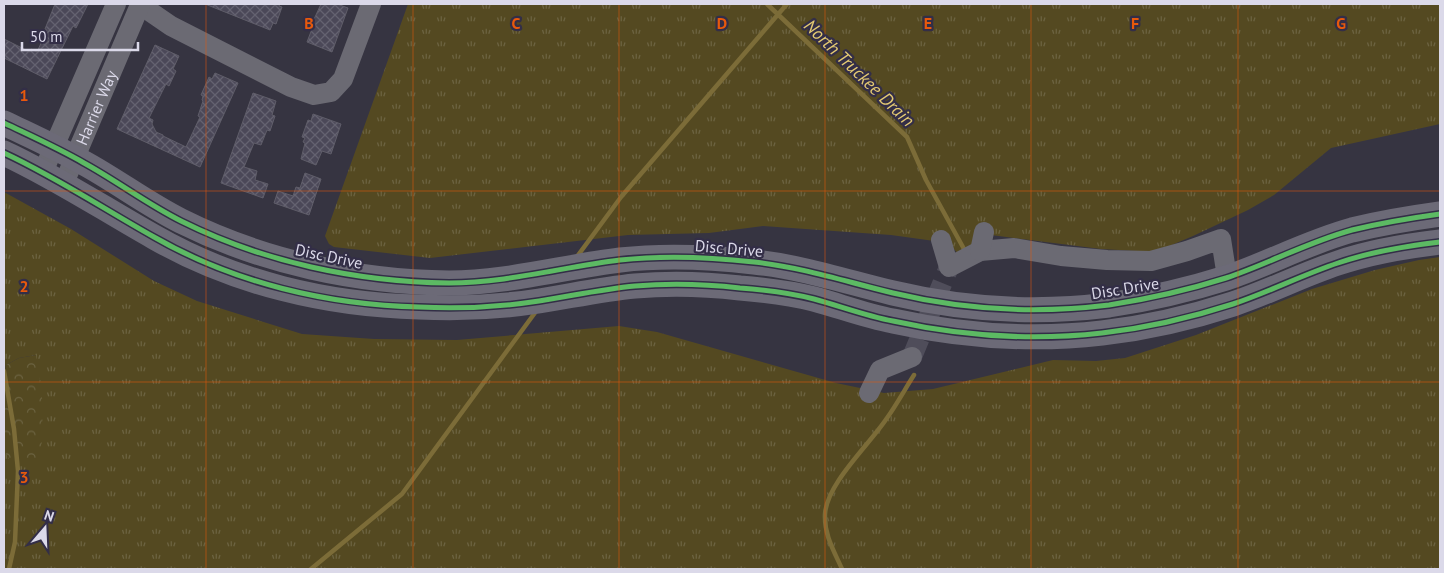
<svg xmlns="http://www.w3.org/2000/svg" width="1444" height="573" viewBox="0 0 1444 573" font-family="'PT Sans',sans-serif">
  <defs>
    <pattern id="grass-tufts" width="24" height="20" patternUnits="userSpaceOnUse" patternTransform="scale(1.25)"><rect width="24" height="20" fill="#544921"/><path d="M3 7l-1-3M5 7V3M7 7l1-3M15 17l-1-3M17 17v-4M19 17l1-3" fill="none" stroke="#6c6341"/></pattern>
    <pattern id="forest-crowns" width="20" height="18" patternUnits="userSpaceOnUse" patternTransform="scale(1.25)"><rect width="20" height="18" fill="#544921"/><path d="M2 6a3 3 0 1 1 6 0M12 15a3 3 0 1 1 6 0" fill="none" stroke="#6c6341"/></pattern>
    <pattern id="building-cross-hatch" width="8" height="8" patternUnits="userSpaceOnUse" patternTransform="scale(1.25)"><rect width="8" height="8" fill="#4b4858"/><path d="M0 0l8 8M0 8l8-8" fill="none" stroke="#646270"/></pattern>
  </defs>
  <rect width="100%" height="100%" fill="#363441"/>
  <g fill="url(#grass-tufts)">
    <polygon points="408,4 1440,4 1440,124 1331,148 1274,195 1248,210 1193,236 1155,252 1101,249 991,235 971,248 958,254 949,243 891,235 763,226 709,233 628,235 430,258 334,247 329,244 325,236"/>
    <polygon points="4,192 71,229 154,281 197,301 302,334 374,339 457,340 619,326 657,332 836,383 884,393 933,389 1053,360 1096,361 1125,358 1196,335 1312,289 1375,270 1419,260 1440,257 1440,569 4,569 4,432 5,452 36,355 19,358 6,365 4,374"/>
  </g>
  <polygon fill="url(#forest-crowns)" points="36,355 43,405 41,463 27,465 11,462 5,452 4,374 6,365 19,358"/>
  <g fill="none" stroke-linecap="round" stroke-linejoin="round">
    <g stroke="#7c6c38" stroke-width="4.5">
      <polyline points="767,4 907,137 926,180 964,249"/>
      <polyline points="576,258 621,197 787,4"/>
      <polyline points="4,371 14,429 18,471 15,542 9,569"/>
      <polyline points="311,569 402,494 537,310"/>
      <path d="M842,569C834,551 824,535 825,514C827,483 870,444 887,418C897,404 905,389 914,375"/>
    </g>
  </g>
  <g fill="url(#building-cross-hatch)" stroke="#5f5d69">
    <polygon points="55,4 88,4 76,28 73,26 47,79 4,58 4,39 30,52 31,49 37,52 47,30 45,29"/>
    <polygon points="205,4 280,4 279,6 282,7 276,24 273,23 270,30"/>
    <polygon points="321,4 337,4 348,8 332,52 307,42 312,29 310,28"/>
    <polygon points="155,45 179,56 173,69 176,71 169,86 166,84 149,118 153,120 152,124 156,132 163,135 163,136 186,147 200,117 198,116 203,101 202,100 203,96 201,95 209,77 212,79 215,73 238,83 200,167 117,129"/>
    <polygon points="253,93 276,101 272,115 275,116 270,131 267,130 261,145 254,143 244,167 257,171 255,180 268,184 263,198 221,183"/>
    <polygon points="313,114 341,124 331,154 322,151 316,165 301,159 305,143 303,142 305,138 302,137 308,120 311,121"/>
    <polygon points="305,173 321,179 309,215 274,203 278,191 293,196 296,187 300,188"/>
  </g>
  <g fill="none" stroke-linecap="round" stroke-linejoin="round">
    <polyline stroke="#4f4d5a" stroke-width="20" stroke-dasharray="20 10" stroke-linecap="butt" points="912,357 949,267"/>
    <g stroke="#6b6a73" stroke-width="20">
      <polyline points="139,4 171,26 291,87 314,95 331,92 343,79 371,4"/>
      <polyline points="43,172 116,4"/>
      <path id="s1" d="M64,183L140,5"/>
      <polyline points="941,240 949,267 980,251 1014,248 1061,256 1107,260 1151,261 1187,251 1221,239 1227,277"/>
      <polyline points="980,251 984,232"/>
      <polyline points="869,393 880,370 912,357"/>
    </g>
    <g stroke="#6c6a77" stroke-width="25">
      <path d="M4,123C31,136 58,148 84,163C117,181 147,204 181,221C263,262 357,282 449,283C506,283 563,267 620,260C664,255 710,257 754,262C802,267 847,282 893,293C964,310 1036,314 1109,305C1148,299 1188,290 1226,278C1268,264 1308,242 1352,230C1381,223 1411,218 1440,214"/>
      <path d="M4,153C56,177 104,209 154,237C234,283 328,305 419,307C459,309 500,307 539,301C571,296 603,289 635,286C670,283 705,284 740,288C765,290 790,293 814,299C840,306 866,316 893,321C961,336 1032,341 1102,333C1146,328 1190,318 1233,304C1269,292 1302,275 1338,263C1370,252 1406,246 1440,242"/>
    </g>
    <defs>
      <g id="cycleway">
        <path d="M4,123C31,136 58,148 84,163C117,181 147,204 181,221C263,262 357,282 449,283C506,283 563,267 620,260C664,255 710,257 754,262C802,267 847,282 893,293C964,310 1036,314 1109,305C1148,299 1188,290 1226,278C1268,264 1308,242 1352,230C1381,223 1411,218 1440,214"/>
        <path d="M4,153C56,177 104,209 154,237C234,283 328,305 419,307C459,309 500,307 539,301C571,296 603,289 635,286C670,283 705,284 740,288C765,290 790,293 814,299C840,306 866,316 893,321C961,336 1032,341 1102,333C1146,328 1190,318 1233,304C1269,292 1302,275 1338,263C1370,252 1406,246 1440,242"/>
      </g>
    </defs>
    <use href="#cycleway" stroke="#332e47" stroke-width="8"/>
    <use href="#cycleway" stroke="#5cba63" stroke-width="5"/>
  </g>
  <path fill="none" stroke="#e8590c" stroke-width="1" stroke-opacity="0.55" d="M206,4V569M413,4V569M619,4V569M825,4V569M1031,4V569M1238,4V569M4,191H1440M4,382H1440"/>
  <g text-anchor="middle" stroke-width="4.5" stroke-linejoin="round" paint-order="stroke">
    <g font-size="16" fill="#dbd9e9" stroke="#332e47">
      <text dy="6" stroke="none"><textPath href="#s1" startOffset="82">Harrier Way</textPath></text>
      <text transform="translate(729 248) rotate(5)" y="6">Disc Drive</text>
      <text transform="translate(329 256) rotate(12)" y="6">Disc Drive</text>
      <text transform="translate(1125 288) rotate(-9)" y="6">Disc Drive</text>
    </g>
    <g font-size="18" font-style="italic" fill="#e4ca72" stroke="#332e47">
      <text transform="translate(859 73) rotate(44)" y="6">North Truckee Drain</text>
    </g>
  </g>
  <g font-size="16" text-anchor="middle" font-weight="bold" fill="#e8590c" stroke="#332e47" stroke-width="4.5" stroke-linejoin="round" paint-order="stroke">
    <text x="309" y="29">B</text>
    <text x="516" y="29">C</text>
    <text x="722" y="29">D</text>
    <text x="928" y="29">E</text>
    <text x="1135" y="29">F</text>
    <text x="1341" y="29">G</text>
    <text x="24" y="101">1</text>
    <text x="24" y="292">2</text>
    <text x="24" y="483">3</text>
  </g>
  <rect width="1444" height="573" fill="none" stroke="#dbd9e9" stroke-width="10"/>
  <g transform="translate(45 528) rotate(19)" stroke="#332e47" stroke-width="4" paint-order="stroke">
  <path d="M0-4L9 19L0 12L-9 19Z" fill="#dbd9e9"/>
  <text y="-8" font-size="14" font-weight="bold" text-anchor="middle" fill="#dbd9e9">N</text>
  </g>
  <path d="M22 42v8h116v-8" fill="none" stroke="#dbd9e9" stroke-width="2.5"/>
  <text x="30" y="42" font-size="15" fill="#dbd9e9" stroke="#332e47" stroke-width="4" paint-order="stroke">50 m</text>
</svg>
